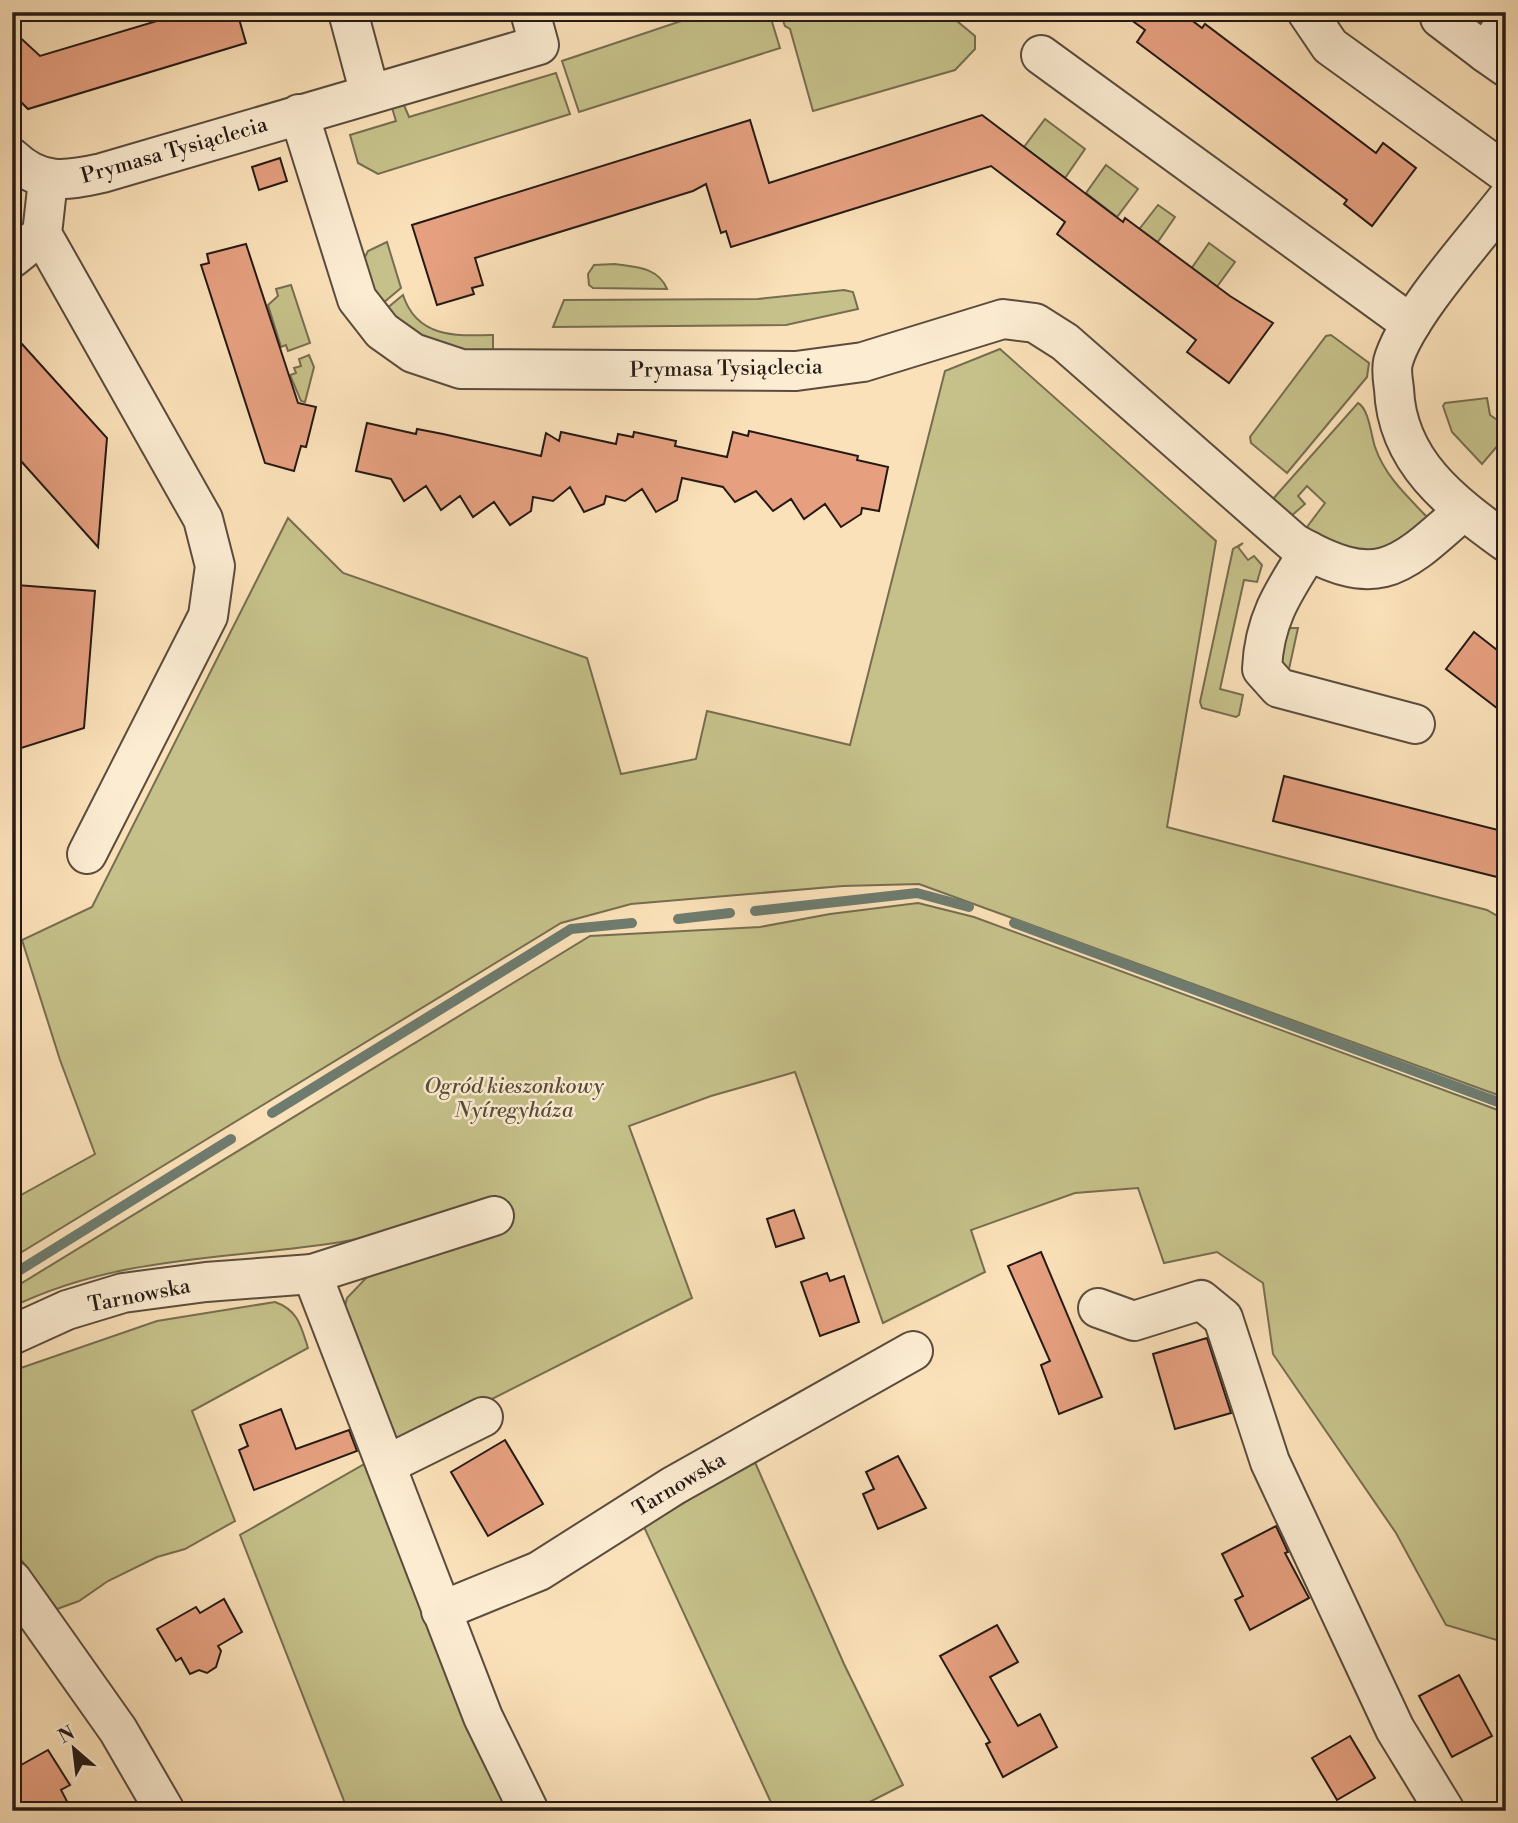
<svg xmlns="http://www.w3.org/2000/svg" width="1518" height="1823" viewBox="0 0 1518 1823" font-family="'Libre Bodoni',serif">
  <rect width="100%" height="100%" fill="#fbe1b9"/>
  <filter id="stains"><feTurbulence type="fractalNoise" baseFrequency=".00286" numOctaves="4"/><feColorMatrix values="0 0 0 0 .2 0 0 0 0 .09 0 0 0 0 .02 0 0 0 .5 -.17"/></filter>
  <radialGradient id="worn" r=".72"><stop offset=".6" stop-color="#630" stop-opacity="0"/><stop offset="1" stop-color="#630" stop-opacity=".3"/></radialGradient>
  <g fill="#c6c18a" stroke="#766e50" stroke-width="2">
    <polygon points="708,12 769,12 780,48 579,112 562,61"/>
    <polygon points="780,12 930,12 952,17 975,36 975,49 955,70 813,111 790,29 785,26"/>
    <polygon points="556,73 570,114 378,174 358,163 350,135 396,121 390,101 401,98 409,117"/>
    <polygon points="1045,119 1085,149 1065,178 1024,147"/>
    <polygon points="1106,165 1138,189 1117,217 1086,193"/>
    <polygon points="1158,205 1175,217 1155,246 1137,232"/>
    <polygon points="387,242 401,288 383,303 373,291 362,263 368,251"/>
    <polygon points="1209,243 1235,262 1216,288 1191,269"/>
    <path d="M615,264C636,267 658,267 667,289L593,288L589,285L588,274L594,265Z"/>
    <polygon points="291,285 310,343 288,351 286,345 281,347 268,305 278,296 276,289"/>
    <polygon points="844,290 853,292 858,309 786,325 553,327 564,300 758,299"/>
    <path d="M403,295C417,338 456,336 493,335V352L488,357L413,335L386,309Z"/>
    <polygon points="1331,335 1369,363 1367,377 1287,473 1251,443 1250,437 1326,336"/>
    <polygon points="1000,349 1216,541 1167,827 1487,910 1506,921 1506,1098 919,884 843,886 631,904 561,923 12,1258 12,1200 95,1154 60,1060 22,940 92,907 288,518 343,573 587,658 621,774 696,759 707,711 850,745 945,371"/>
    <polygon points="309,355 314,367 305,402 301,401 290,375 296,373 294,368 301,366 299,359"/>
    <polygon points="1487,398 1490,415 1506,426 1506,436 1482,464 1452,432 1443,406 1445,403"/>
    <path d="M1358,403C1369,409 1371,435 1375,447C1385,476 1406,495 1427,517L1425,523C1372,563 1362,554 1304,531L1325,503L1307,486L1298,496L1305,504L1290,517L1272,500Z"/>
    <polygon points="1243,543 1238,547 1248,560 1254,556 1262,565 1257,582 1244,580 1220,689 1243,695 1239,715 1236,717 1202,708 1200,702 1233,549"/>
    <polygon points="1291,628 1298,628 1287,678 1280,673 1283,633"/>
    <path d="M918,903L974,917L1506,1113V1638L1500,1641L1446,1625L1396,1533L1273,1354L1263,1283L1217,1252L1164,1263L1138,1188L1075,1193L971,1230L985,1272L883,1323L795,1072L711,1096L629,1126L692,1298L395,1448L344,1310L347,1298L367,1277L503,1227L495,1196C447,1211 390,1234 341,1242C227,1260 119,1255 12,1307V1289L590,936L760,927L830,914Z"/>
    <path d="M275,1302C298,1310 301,1326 308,1348L192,1411L235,1521L185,1549L157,1557L108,1581L79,1601L57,1609L12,1547V1371L157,1321Z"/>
    <polygon points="754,1460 844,1664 903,1785 852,1811 775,1811 644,1527"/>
    <polygon points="368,1462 513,1811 348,1811 240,1535"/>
  </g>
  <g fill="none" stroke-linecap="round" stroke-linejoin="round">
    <g stroke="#6e7c6f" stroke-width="10">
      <polyline points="755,911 917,893 969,907"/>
      <polyline points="678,919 730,913"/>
      <polyline points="1014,923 1506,1105"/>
      <polyline points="272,1113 571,929 632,923"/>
      <polyline points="12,1275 231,1139"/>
    </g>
  </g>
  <g fill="#e6a080" stroke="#251a15" stroke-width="2">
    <polygon points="187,12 237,12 246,43 28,109 12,93 12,30 40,56"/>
    <polygon points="1120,12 1181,12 1202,28 1205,24 1376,153 1383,143 1416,168 1372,226 1344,204 1347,200 1137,42 1145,30"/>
    <polygon points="982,115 1123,222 1125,218 1230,296 1273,323 1229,383 1187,352 1196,340 1057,234 1065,222 991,166 731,247 726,231 721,233 706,184 693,191 475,258 483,285 472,288 474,294 437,305 412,225 750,120 769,183"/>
    <polygon points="280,158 287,181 259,190 252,167"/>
    <polygon points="246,244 298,403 316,407 306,447 301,446 294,471 265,463 201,265 209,263 207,254"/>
    <polygon points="12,333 107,438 98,547 12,451"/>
    <polygon points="367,423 416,434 417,429 443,434 541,456 546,433 559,441 561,432 616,444 618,434 633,437 634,432 676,441 675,446 727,457 733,432 748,436 749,431 858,456 857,460 888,467 879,511 862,508 861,514 841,527 825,504 804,519 791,499 773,511 756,491 735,502 723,487 682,478 677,500 656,512 642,489 625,501 606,496 604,504 584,512 570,487 553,501 533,497 531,511 510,525 494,502 473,517 460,496 441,510 426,486 404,501 391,479 356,471"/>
    <polygon points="16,585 95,591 84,728 12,751 12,633"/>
    <polygon points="1474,632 1506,657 1506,715 1446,669"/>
    <polygon points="1284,776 1506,832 1506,859 1501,878 1273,821"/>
    <polygon points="794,1210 804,1238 776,1247 767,1219"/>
    <polygon points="1041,1252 1102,1397 1059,1414 1041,1365 1050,1361 1008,1266"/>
    <polygon points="827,1273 830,1281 844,1276 859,1322 820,1336 801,1282"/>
    <polygon points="1207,1338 1231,1413 1175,1429 1153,1354"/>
    <polygon points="281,1409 296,1449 349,1430 357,1451 254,1490 239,1450 248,1446 240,1425"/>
    <polygon points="505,1440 543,1504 488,1536 451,1472"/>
    <polygon points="898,1456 926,1508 878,1529 863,1494 874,1489 866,1472"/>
    <polygon points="1276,1526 1288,1552 1285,1553 1309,1598 1250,1630 1235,1600 1243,1596 1222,1554"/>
    <polygon points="224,1599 242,1632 218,1646 221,1651 216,1667 207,1673 199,1670 190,1674 181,1658 176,1661 157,1629 196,1607 200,1613"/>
    <polygon points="997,1625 1018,1662 990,1677 1018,1726 1040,1714 1057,1747 1003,1777 986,1744 990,1742 940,1656"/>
    <polygon points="1459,1675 1492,1736 1452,1757 1419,1696"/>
    <polygon points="1350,1736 1375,1778 1337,1800 1312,1758"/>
    <polygon points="48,1750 70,1785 61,1790 72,1811 21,1811 12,1794 12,1770"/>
  </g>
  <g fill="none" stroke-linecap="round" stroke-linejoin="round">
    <defs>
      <g id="minor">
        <polyline points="348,12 370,94"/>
        <polyline points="1307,12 1330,46 1506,173"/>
        <polyline points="1440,18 1486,53"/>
        <polyline points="1506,21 1486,53 1506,67"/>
        <polyline points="1041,55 1411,324"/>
        <path d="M299,114L357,299L382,331L413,353L461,369L796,371L863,362L1003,319L1035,323L1065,342L1294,543C1378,591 1398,569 1463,511"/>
        <path d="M12,158C40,185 66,181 102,173L539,45L530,12"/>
        <polyline points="48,180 42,234 203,519 215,566 208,616 87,854"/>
        <path d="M1506,200C1475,240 1405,317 1393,362C1391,370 1393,381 1394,389C1397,462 1451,502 1506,542"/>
        <polyline points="12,258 42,234"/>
        <path d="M1309,551C1283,592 1264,620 1262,669L1279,688L1415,724"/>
        <polyline points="312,1274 483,1717 529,1811"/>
        <polyline points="1098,1308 1134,1321 1201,1300 1223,1318 1270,1462 1395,1729 1445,1811"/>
        <polyline points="12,1335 67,1310 123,1293 206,1282 312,1274 494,1216"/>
        <polyline points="386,1465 483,1417"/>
        <polyline points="12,1580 118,1730 165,1811"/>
        <polyline points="441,1611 539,1571 673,1486 913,1351"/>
      </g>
    </defs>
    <use href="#minor" stroke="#5a4c3e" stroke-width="42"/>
    <use href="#minor" stroke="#fcecd2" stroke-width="38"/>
  </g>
  <g text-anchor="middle" stroke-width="5" stroke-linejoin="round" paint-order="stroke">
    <g font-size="21" fill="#251a15" stroke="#fcecd2">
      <text transform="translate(174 150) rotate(-16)" y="7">Prymasa Tysiąclecia</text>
      <text transform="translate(726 368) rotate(-1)" y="7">Prymasa Tysiąclecia</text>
      <text transform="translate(139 1295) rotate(-11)" y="7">Tarnowska</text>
      <text transform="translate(679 1484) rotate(-31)" y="7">Tarnowska</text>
    </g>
    <g font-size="21" font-style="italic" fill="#554c38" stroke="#fcecd2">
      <text x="514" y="1093">Ogród kieszonkowy<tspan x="514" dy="24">Nyíregyháza</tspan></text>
    </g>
  </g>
  <rect width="1518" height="1823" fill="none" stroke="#fbe1b9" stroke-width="42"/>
  <rect x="14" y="14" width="1490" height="1795" fill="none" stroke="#251a15" stroke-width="3.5"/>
  <rect x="21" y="21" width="1476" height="1781" fill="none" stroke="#251a15" stroke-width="2"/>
  <g transform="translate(74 1749) rotate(332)" stroke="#fcecd2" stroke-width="5" paint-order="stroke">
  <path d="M0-5L12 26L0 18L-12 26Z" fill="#251a15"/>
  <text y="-10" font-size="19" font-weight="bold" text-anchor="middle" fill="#251a15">N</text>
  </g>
  <rect width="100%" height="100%" filter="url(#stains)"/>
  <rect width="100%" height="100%" fill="url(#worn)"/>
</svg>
